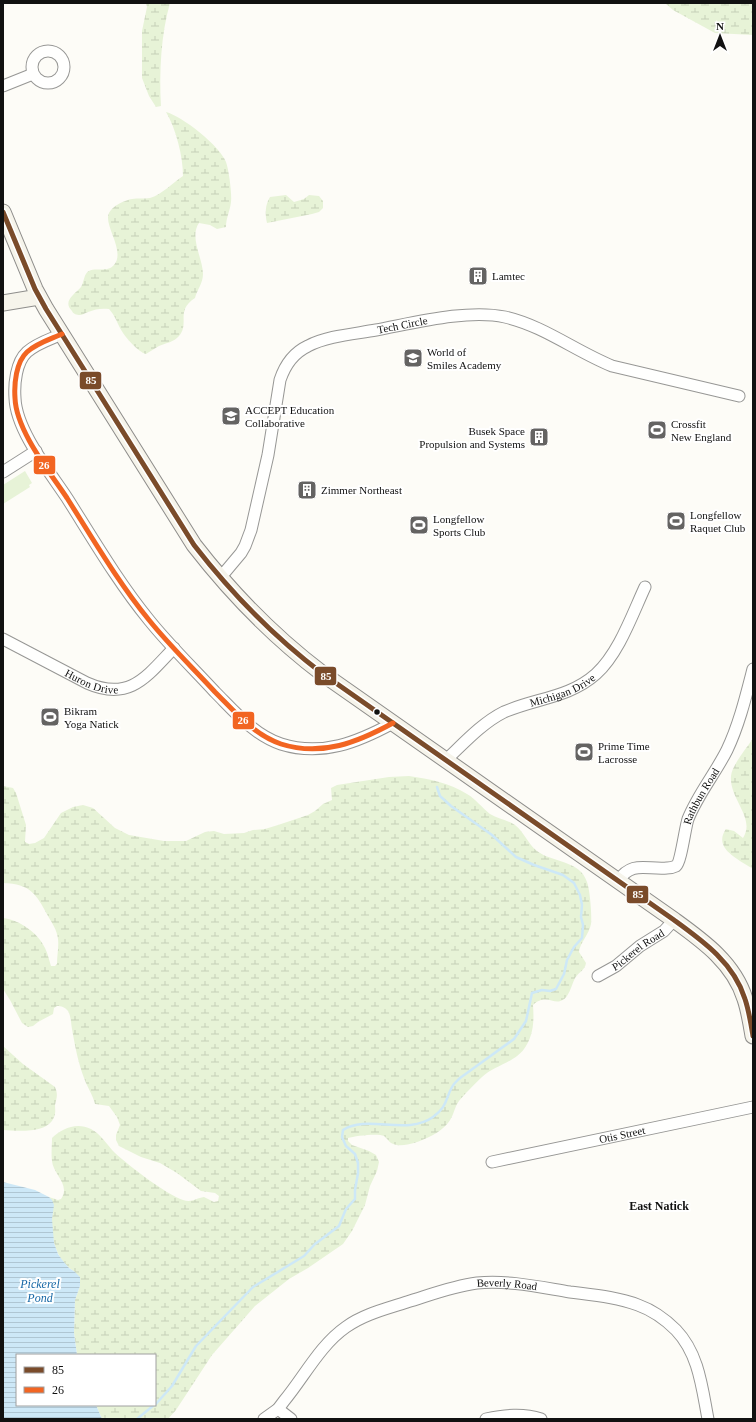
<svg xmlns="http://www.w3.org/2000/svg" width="756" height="1422" viewBox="0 0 756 1422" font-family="Georgia,serif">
  <defs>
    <pattern id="wetland-marsh" width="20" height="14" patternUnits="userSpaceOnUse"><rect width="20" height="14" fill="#e7f3d7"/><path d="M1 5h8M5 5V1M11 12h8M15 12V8" fill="none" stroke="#c5cfb8"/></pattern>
    <pattern id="water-rules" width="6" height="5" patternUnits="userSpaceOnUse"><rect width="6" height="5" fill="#cde8f7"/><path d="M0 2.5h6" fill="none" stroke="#afc6d3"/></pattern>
  </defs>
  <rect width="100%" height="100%" fill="#fdfcf7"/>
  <polygon fill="#e7f3d7" points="25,471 32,483 29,485 30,487 3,504 3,485"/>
  <g fill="url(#wetland-marsh)">
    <path d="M146,3H170C161,34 159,73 161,106L156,107L149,96L142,78V31L147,7Z"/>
    <polygon points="665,3 753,3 753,35 715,33 673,10"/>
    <path d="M166,112C182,116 220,146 226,162C229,170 232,195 231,202C230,211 226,218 226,227L217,229L210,225L199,223C189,237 203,259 203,274C203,283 197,290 195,298C175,311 190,323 179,336C174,342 166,343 159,346C155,348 151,351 146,354C138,352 124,336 120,328C116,320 115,316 109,309C102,308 95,309 88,312C85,313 82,315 80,315C77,315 73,314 72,311C62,301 75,294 81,287C84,282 84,273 89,271C95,267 107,273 114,265C126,251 103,225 109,213C112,206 125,200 132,199C138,198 144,199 150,198C161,195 174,182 183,176C183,156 176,129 166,112Z"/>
    <path d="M286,195L294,202L304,199L309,195L319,196L323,201V208L319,212L312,214L267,223C265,214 265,205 270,197Z"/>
    <path d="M753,738V869C740,860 712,849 726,829L734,831L743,838C756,818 729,799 731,776C732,765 747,748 753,738Z"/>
    <path d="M409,776C429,779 450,783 467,794C476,799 482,808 490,814C498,819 508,820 515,825C524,832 528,844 537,851C553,863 580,860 587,882C590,890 592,916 591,924C589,935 580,942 579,952L586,963C585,970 579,972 575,978C572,984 571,990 567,996C556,1010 548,991 533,1005C534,1019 534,1033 526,1046C517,1062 495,1065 482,1077C475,1084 462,1096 457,1104C454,1110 453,1117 448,1123C440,1133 426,1139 414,1143C407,1145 398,1147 391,1143C388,1141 387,1138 384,1136C378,1133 355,1136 348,1138V1141L352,1145L369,1151L376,1155L379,1162L377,1171L370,1186L365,1205L352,1231L343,1244L308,1268L289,1279L255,1306L212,1355L176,1410L168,1419H102L96,1405H155V1355H77L74,1333L75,1300L80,1286L75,1272C57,1261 51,1240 52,1220C52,1211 55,1204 49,1197L58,1200L61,1199C71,1185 53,1174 52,1161C51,1154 52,1145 52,1138C62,1128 77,1122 91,1129C101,1134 107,1145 115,1153C128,1165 167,1195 183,1200C192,1203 196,1198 204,1197L214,1202L218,1201L219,1196L215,1193L201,1191L177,1173L160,1163L141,1157L119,1146L116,1140V1135L120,1125L117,1117L109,1106L95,1104C93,1095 87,1087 84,1078C78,1062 75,1046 72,1029C71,1024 71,1016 68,1011C65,1007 61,1006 57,1006L54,1008L53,1014L38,1022L33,1026L28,1027L22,1023L10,1000L3,989V918C20,920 38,933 45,948C48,954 49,960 51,966H55L57,964C57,955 59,947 58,939C57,930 52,923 48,916C36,894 31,884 3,883V786L13,788L16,793L26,825L25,842L29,844L35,843L44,838L61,813L73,807L83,805L93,808L115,828L129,835L164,841H186L205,832L214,831L224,834L244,833L253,830L265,829L278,825L308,815L315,811L323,804L332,800L331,788L337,785L389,777Z"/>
    <path d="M3,1046L23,1064L55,1087C58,1094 57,1097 55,1105C55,1109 56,1113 54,1117C48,1134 17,1131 3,1130Z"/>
  </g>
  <polygon fill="url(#water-rules)" points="3,1182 35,1190 49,1197 52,1200 54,1205 52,1219 54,1243 58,1254 63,1261 69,1268 75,1272 80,1277 80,1286 75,1300 74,1333 77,1355 17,1355 17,1405 96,1405 102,1419 3,1419"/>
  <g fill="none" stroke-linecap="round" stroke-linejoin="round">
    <g stroke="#cde8f7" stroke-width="2.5">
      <path d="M155,1405L172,1386L196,1346L253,1287L304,1256L315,1244L339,1226L346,1209L355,1199V1190L358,1173V1163L355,1154L346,1146L342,1137L343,1130C367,1114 407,1136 433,1117C447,1107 445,1100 452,1087C454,1083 457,1081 460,1078L514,1039L526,1021L532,993L542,990L550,991L556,989L564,974L567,960L574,947L582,938L583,925L581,917L582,905L580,895L574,883L563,875L534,865L516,857L492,835L451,806L440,796L437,787"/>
      <polyline points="137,1419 154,1405"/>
    </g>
    <defs>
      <g id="street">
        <circle cx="48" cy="67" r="16"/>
        <polyline points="3,86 33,74"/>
        <path d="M62,334C51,339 37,343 27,352C16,362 14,384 15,398C16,430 49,471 67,498C93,539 118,582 149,620C169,645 193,668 215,692C235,712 254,735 281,744C322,757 358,742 393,723"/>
        <polyline points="3,472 36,451"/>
        <path id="s1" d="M220,578L241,553L245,546L251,530L268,455L280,380C285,365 293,353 308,346C327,336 354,334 376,330C414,323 467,309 505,317C544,326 575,351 612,366L739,396"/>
        <path id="s2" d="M3,639L87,683C130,702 147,676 174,648"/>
        <path id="s3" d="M446,760C464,743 482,723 504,712C536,698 569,698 596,674C619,653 632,615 645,587"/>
        <path id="s4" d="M618,881C632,860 647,870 667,868C670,868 674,867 676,866C681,862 685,828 688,819C698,794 715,774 727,750C739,725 746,696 753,669"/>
        <path id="s5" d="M598,976L616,966L640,946L664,931L674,920"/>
        <path id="s6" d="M492,1162L753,1107"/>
        <polyline points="278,1409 291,1419"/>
        <path id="s7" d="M264,1419L278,1409L284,1401C304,1377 320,1345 346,1327C364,1314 386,1309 407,1302C430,1295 453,1286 477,1283C508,1280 539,1287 570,1292C593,1295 617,1297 638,1305C652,1310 665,1319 676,1330C699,1354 702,1388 708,1419"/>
        <path d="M486,1419C505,1415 523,1413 541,1419"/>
      </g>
      <g id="secondary">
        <path d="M3,212L35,289L46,309L194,545C232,594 274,637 323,674L674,920C703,941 734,963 745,999C749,1011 751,1024 753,1036"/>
        <polyline points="3,303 39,297"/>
      </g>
    </defs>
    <use href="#street" stroke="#979795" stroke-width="13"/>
    <use href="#secondary" stroke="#8e8d8b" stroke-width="17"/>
    <use href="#street" stroke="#fffffe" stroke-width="11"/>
    <use href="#secondary" stroke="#f6f4eb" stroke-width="15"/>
    <defs>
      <path id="bus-1" d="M3,212L35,289L46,309L194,545C232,594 274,637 323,674L674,920C703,941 734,963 745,999C749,1011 751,1024 753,1036"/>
      <path id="bus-2" d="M62,334C51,339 37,343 27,352C16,362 14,384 15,398C16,430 49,471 67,498C93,539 118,582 149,620C169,645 193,668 215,692C235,712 254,735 281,744C322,757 358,742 393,723"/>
    </defs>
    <use href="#bus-1" stroke="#fff" stroke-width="8"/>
    <use href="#bus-2" stroke="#fff" stroke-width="8"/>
    <use href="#bus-1" stroke="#7a4b2a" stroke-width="5"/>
    <use href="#bus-2" stroke="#f26522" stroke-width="5"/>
  </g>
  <defs>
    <symbol id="building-square" viewBox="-11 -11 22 22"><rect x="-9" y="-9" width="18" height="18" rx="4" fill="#646362" stroke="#fff"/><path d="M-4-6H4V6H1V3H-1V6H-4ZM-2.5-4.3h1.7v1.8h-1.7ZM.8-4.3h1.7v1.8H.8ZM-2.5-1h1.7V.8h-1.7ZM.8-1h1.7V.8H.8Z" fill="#fff"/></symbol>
    <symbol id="school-square" viewBox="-11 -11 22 22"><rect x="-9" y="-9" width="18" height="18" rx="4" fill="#646362" stroke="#fff"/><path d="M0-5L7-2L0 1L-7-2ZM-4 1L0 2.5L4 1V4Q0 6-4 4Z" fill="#fff"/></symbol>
    <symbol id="stadium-square" viewBox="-11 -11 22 22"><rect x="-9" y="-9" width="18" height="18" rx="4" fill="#646362" stroke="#fff"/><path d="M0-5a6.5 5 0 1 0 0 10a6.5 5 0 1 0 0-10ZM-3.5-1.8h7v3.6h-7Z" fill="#fff"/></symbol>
  </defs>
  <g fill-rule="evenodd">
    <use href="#building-square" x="467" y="265" width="22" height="22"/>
    <use href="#school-square" x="402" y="347" width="22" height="22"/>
    <use href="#school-square" x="220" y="405" width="22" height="22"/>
    <use href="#stadium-square" x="646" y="419" width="22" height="22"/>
    <use href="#building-square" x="528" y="426" width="22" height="22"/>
    <use href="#building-square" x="296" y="479" width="22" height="22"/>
    <use href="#stadium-square" x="665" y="510" width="22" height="22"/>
    <use href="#stadium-square" x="408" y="514" width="22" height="22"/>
    <use href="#stadium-square" x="39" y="706" width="22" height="22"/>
    <use href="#stadium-square" x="573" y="741" width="22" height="22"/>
  </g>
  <circle fill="#111" stroke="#fff" stroke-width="1.5" cx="377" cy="712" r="3.5"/>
  <g text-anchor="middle" stroke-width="4" stroke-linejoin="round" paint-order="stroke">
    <g font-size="11" fill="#111" stroke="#fff" text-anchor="start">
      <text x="492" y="280">Lamtec</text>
      <text x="427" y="356">World of<tspan x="427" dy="13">Smiles Academy</tspan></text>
      <text x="245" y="414">ACCEPT Education<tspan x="245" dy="13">Collaborative</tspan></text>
      <text x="671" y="428">Crossfit<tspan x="671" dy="13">New England</tspan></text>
      <text x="525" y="435" text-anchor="end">Busek Space<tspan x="525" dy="13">Propulsion and Systems</tspan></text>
      <text x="321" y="494">Zimmer Northeast</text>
      <text x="690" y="519">Longfellow<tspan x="690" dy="13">Raquet Club</tspan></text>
      <text x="433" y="523">Longfellow<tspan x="433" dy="13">Sports Club</tspan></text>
      <text x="64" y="715">Bikram<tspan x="64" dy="13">Yoga Natick</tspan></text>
      <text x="598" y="750">Prime Time<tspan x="598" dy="13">Lacrosse</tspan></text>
    </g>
    <g font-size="11" fill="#111" stroke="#fff">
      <text dy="4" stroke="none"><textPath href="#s1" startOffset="353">Tech Circle</textPath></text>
      <text dy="4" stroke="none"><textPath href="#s2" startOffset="99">Huron Drive</textPath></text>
      <text dy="4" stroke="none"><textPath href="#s3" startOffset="138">Michigan Drive</textPath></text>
      <text dy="4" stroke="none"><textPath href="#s4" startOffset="138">Rathbun Road</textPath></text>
      <text dy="4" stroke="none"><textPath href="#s5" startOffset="48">Pickerel Road</textPath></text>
      <text dy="4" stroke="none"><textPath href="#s6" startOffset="133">Otis Street</textPath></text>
      <text dy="4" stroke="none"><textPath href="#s7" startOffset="293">Beverly Road</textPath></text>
    </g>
    <g font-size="12" font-weight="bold" fill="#111" stroke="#fff">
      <text x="659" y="1210">East Natick</text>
    </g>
    <g font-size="12" font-style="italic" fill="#1768a6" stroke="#fff">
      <text x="40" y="1288">Pickerel<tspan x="40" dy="14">Pond</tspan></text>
    </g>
  </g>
  <g stroke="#fff" stroke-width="1.5">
    <rect x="79" y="371" width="23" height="19" rx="4" fill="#7a4b2a"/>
    <rect x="33" y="455" width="23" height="20" rx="4" fill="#f26522"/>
    <rect x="314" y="666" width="23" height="20" rx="4" fill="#7a4b2a"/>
    <rect x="232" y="711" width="23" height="19" rx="4" fill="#f26522"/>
    <rect x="626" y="885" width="23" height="19" rx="4" fill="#7a4b2a"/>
  </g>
  <g font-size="11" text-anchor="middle" font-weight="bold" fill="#fff">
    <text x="91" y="384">85</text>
    <text x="44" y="469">26</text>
    <text x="326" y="680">85</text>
    <text x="243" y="724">26</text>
    <text x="638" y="898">85</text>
  </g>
  <rect width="756" height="1422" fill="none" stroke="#111111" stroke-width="8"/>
  <rect x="16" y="1354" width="140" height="52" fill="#ffffff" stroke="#a0a0a0"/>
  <rect x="24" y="1367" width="20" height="6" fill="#7a4b2a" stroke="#a0a0a0"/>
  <text x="52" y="1374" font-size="12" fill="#111111">85</text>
  <rect x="24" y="1387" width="20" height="6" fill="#f26522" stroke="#a0a0a0"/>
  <text x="52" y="1394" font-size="12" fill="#111111">26</text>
  <g transform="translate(720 36)" stroke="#ffffff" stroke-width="3" paint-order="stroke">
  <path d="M0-3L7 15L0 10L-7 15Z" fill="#111111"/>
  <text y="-6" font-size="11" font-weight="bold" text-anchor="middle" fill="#111111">N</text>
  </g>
</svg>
